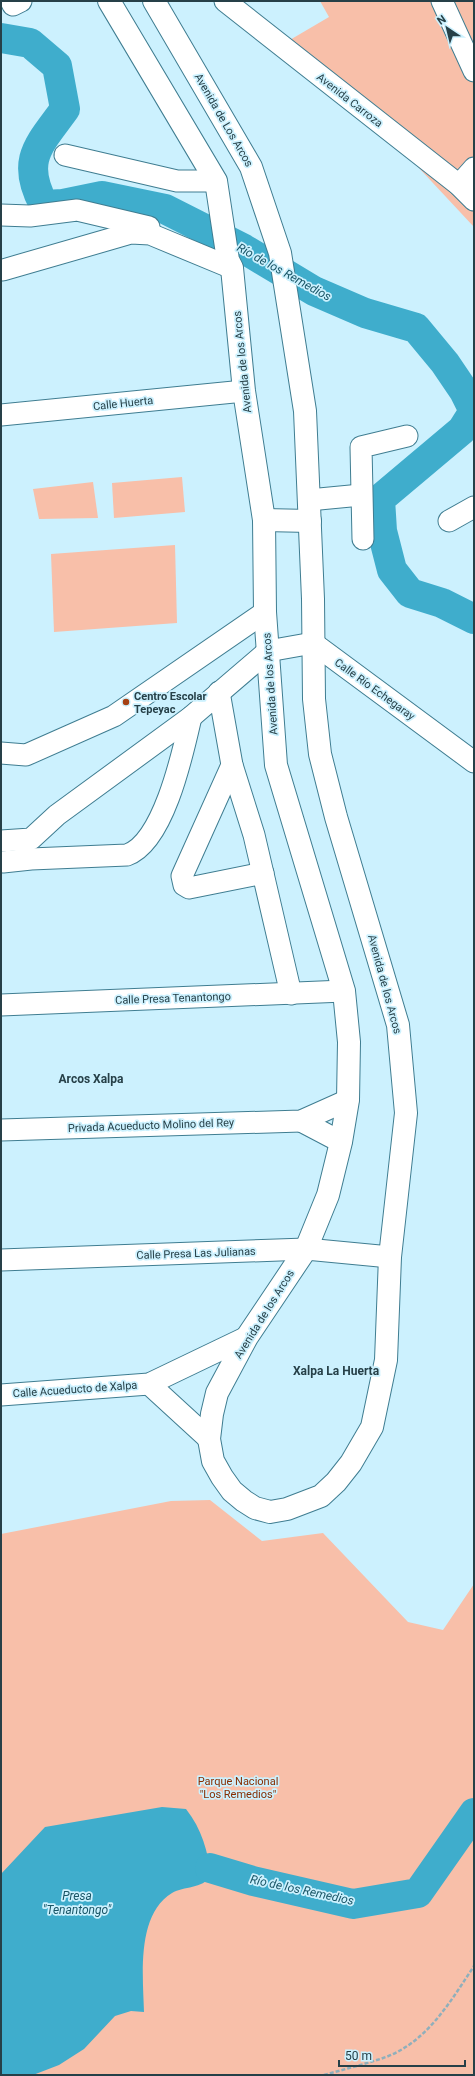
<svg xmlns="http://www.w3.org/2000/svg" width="475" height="2076" viewBox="0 0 475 2076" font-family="Roboto,sans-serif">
  <rect width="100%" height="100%" fill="#ccf1fe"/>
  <g fill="#f8bfa9">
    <polygon points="320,1 474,1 474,227 405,153 283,44 329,17"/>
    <polygon points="182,477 185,512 114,518 112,483"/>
    <polygon points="93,482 98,518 39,519 33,489"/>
    <polygon points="175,545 177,623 54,632 51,554"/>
    <polygon points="210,1500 262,1541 323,1533 408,1622 443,1630 474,1584 474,2075 1,2075 1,1534 171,1501"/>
  </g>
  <path fill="#3fadcc" d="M162,1807L186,1809C202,1829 208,1852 211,1876C202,1889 184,1886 172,1893C136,1915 143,1976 144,2012L131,2011L115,2016L84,2049L59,2065L33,2075H1V1874L45,1827Z"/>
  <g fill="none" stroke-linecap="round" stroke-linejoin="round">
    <g stroke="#3fadcc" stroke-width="30">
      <path d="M1,38L30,43L57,66L65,109C39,145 20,160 44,205L63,204L102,196L165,209L244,249L314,291L365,313L416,328L445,363L464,391L474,411L462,430L380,499L382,531L392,570L410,593L442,603L474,619"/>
      <polyline points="210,1868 253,1881 353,1904 418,1893 474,1813"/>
    </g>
    <defs>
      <g id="minor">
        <polyline points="11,1 13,5 21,1"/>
        <polyline points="225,1 459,185 474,200"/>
        <polyline points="442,1 474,71"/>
        <polyline points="65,155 177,181 216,181"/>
        <polyline points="459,185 474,168"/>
        <polyline points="1,215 30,216 77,210 149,227"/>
        <polyline points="3,270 131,233 150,234 232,268"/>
        <polyline points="1,415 244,391"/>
        <polyline points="309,500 361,495"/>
        <polyline points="449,521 474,507"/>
        <polyline points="363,539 361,447 407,436"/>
        <polyline points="219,692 232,765 254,835 291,994"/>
        <polyline points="1,753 26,755 114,716 265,612"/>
        <polyline points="232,765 182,876 184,885 189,888 263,873"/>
        <polyline points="1,841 31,839 57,815 191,717 268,651 313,643 474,762"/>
        <path d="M3,862L31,859L127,855C164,842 183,752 191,717"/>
        <polyline points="1,1005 344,991"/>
        <polyline points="301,1121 341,1142"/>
        <polyline points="1,1130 301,1121 348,1100"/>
        <polyline points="1,1260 306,1249 390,1257"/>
        <polyline points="149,1384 209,1439"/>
        <polyline points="1,1395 149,1384 247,1337"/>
      </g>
      <g id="major">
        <polyline points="109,1 216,181 228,260 232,268 244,391 264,520 265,612 276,765 344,991 349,1042 348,1100 341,1142 328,1195 306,1249 247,1337 217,1393 212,1414 209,1439 213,1461 222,1477 232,1491 244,1501 255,1508 270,1512 287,1509 321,1496 336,1482 351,1463 372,1427 386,1360 390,1257 406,1113 398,1025 336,817 320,754 314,699 313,599 305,411 280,253 251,167 154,1"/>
        <polyline points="264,520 310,521"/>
      </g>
    </defs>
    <use href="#minor" stroke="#3f7d91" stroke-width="23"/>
    <use href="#major" stroke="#3f7d91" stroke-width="24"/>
    <path stroke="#8fafbb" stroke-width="2.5" stroke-dasharray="4 2" stroke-linecap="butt" d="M324,2075C345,2069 366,2064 386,2057C428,2041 450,2002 474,1966"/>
    <use href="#minor" stroke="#fff" stroke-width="21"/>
    <use href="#major" stroke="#fff" stroke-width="22"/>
  </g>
  <circle fill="#a64114" stroke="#ccf1fe" stroke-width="1.5" cx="126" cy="702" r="4"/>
  <g text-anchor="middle" stroke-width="3.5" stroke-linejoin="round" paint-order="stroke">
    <g font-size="11" fill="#264048" stroke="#ccf1fe">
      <text transform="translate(350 100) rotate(38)" y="4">Avenida Carroza</text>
      <text transform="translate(224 120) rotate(60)" y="4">Avenida de Los Arcos</text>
      <text transform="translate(242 362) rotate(-96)" y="4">Avenida de los Arcos</text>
      <text transform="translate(123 403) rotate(-6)" y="4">Calle Huerta</text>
      <text transform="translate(270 684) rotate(-94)" y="4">Avenida de los Arcos</text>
      <text transform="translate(375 689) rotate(36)" y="4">Calle Río Echegaray</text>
      <text transform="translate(385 984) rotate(75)" y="4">Avenida de los Arcos</text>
      <text transform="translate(173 998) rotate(-2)" y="4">Calle Presa Tenantongo</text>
      <text transform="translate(151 1125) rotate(-2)" y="4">Privada Acueducto Molino del Rey</text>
      <text transform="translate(196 1253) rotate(-2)" y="4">Calle Presa Las Julianas</text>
      <text transform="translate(264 1314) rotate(-58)" y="4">Avenida de los Arcos</text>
      <text transform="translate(75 1389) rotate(-4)" y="4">Calle Acueducto de Xalpa</text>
    </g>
    <g font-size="11" font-weight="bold" fill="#264048" stroke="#ccf1fe" text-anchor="start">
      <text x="134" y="700">Centro Escolar<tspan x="134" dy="13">Tepeyac</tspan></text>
    </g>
    <g font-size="11" fill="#872d00" stroke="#ccf1fe">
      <text x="238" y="1785">Parque Nacional<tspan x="238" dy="13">"Los Remedios"</tspan></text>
    </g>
    <g font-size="12" font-style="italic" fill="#195566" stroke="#ccf1fe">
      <text transform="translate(284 272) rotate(29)" y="4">Río de los Remedios</text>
      <text transform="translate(302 1890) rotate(12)" y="4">Río de los Remedios</text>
      <text x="77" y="1900">Presa<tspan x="77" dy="14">"Tenantongo"</tspan></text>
    </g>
    <g font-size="12" font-weight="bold" fill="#264048" stroke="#ccf1fe">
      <text x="91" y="1083">Arcos Xalpa</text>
      <text x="336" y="1375">Xalpa La Huerta</text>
    </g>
  </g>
  <rect width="475" height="2076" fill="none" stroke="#264048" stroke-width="4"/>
  <g transform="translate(447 28) rotate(325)" stroke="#ccf1fe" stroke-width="3" paint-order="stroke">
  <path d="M0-3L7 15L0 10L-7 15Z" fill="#264048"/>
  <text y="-6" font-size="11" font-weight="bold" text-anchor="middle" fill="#264048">N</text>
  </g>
  <path d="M339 2060v6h126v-6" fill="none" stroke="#264048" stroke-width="2"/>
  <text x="345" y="2060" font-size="12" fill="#264048" stroke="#ccf1fe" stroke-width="3" paint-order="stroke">50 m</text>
</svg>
